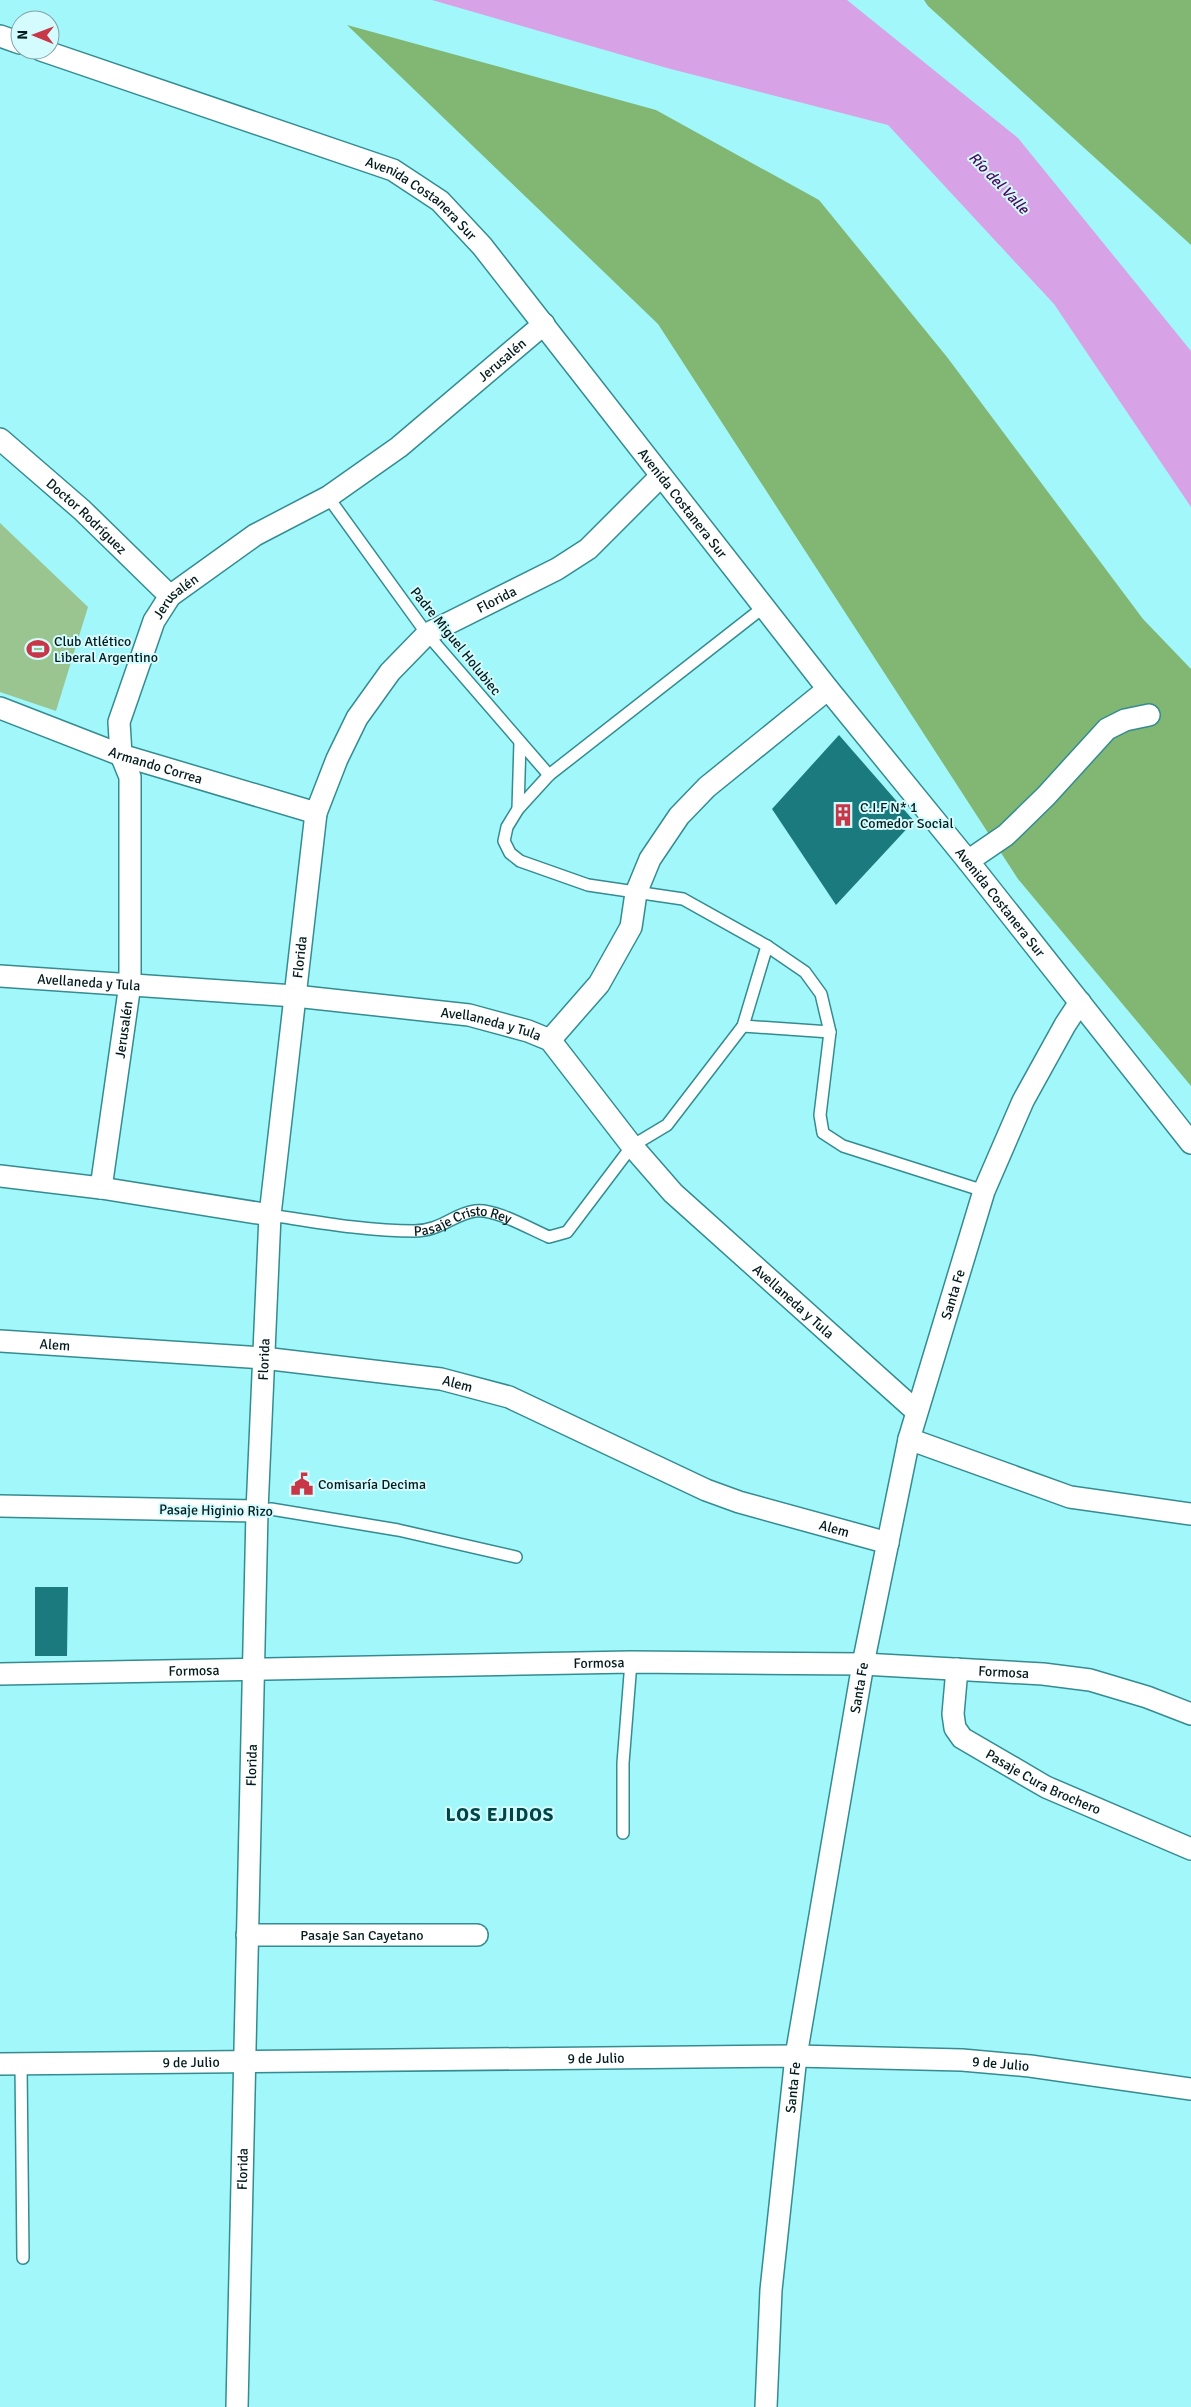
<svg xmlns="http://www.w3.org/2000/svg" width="1191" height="2407" viewBox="0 0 1191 2407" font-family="Signika,sans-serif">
  <rect width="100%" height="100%" fill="#a2f7fb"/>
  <polygon fill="#9bc590" points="0,523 88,607 56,711 0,692"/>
  <g fill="#81b773">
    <polygon points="924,0 1191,0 1191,245 928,6"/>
    <polygon points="347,25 656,110 819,200 947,357 1143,619 1191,669 1191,1086 1018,879 658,324"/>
  </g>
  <polygon fill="#d8a2e6" points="432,0 847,0 1018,138 1191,351 1191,507 1054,304 888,125 667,68"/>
  <g fill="#1b7a7e">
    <polygon points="839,735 914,821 836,905 772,809"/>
    <polygon points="35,1587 68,1587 67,1656 35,1656"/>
  </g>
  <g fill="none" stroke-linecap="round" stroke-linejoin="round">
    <defs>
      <g id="service">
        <polyline points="328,497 427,634 549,775"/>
        <polyline points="765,606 549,775 518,809 507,827 504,841 510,853 520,861 588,885 683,899 767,946 805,972 821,994 830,1032 820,1115 823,1133 843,1146 984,1191"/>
        <polyline points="518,809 520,742"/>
        <polyline points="743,1026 830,1032"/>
        <path id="s1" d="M270,1215C317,1222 366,1231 414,1231C441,1231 453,1214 475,1211C495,1208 530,1229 549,1237L567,1232L632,1146L667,1125L743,1026L767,946"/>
        <polyline points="257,1511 271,1509 398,1530 516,1557"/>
        <polyline points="623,1833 623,1763 631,1662"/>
        <polyline points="21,2064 23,2258"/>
      </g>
      <g id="minor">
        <polyline points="0,36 20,43"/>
        <path id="s2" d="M41,50L393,170L440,201L482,246L828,689L968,861L1191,1143"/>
        <path id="s3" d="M0,439L82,510L170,596"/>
        <path id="s4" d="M0,708L121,755L316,813"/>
        <polyline points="968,861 1006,835 1046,796 1107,729 1125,720 1149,715"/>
        <path id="s5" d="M0,976L295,996L469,1015L528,1031L550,1040L632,1146L673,1193L916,1411"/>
        <polyline points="550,1040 599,984 631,927 636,893 650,859 679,816 707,787 828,689"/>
        <polyline points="0,1176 101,1188 270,1215"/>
        <path id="s6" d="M101,1188L130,984V777L121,755L119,722L154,621L170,596L255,535L328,497L399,447L544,324"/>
        <path id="s7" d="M0,1341L263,1358L441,1379L509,1397L706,1490L739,1502L888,1543"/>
        <polyline points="909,1439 1070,1497 1191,1514"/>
        <polyline points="0,1506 257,1511"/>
        <path id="s8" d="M957,1669L953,1714L955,1728L962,1738L1046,1787L1191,1849"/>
        <path id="s9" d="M0,1674L631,1662L863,1664L1043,1674L1090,1680L1147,1697L1191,1714"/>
        <path id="s10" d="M247,1935H477"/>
        <path id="s11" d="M0,2064L796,2056L962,2060L1030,2066L1191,2089"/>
        <path id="s12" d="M237,2407L257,1511L270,1215L316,813L337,759L357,718L390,672L427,634L557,569L588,549L661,476"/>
        <path id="s13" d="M766,2407L771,2290L796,2056L863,1664L909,1439L984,1191L1023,1101L1065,1025L1080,1002"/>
      </g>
    </defs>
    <use href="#service" stroke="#348c90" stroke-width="14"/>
    <use href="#minor" stroke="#348c90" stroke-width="24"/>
    <use href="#service" stroke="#fff" stroke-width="11"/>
    <use href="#minor" stroke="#fff" stroke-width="21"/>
  </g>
  <defs>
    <symbol id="stadium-bare" viewBox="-9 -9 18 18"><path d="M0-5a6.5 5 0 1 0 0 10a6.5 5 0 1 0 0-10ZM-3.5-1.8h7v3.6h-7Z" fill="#c73747" stroke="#d4fcfe" stroke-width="2.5" paint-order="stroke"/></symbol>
    <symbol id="building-bare" viewBox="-9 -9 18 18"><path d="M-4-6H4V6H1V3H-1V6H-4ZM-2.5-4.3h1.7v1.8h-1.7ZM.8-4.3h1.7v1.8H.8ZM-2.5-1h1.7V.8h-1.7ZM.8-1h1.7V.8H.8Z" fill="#c73747" stroke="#d4fcfe" stroke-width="2.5" paint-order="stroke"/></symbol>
    <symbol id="civic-bare" viewBox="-9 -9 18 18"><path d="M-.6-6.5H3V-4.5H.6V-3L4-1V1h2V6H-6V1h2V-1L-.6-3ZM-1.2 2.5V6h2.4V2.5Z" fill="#c73747" stroke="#d4fcfe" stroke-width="2.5" paint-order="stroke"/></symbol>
  </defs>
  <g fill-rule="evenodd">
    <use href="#stadium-bare" x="22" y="633" width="32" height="32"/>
    <use href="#building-bare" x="827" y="799" width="32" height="32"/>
    <use href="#civic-bare" x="286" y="1468" width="32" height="32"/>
  </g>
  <g text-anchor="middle" stroke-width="4" stroke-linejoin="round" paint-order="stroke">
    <g font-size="14" fill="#041c1e" stroke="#d4fcfe">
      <text dy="5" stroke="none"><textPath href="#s2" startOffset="411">Avenida Costanera Sur</textPath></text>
      <text dy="5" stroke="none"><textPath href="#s6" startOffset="1015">Jerusalén</textPath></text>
      <text dy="5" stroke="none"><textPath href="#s2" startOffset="816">Avenida Costanera Sur</textPath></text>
      <text dy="5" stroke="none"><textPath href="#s3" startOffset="116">Doctor Rodríguez</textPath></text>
      <text dy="5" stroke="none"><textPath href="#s6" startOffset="610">Jerusalén</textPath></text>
      <text dy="5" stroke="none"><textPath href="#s12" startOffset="1888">Florida</textPath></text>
      <text transform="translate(456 641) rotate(51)" y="5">Padre Miguel Holubiec</text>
      <text dy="5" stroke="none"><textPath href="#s4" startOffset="166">Armando Correa</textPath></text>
      <text dy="5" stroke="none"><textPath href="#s2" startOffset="1326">Avenida Costanera Sur</textPath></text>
      <text dy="5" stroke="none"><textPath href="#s12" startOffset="1452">Florida</textPath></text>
      <text dy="5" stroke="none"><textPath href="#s5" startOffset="89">Avellaneda y Tula</textPath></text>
      <text dy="5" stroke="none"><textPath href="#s5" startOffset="494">Avellaneda y Tula</textPath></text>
      <text dy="5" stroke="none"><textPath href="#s6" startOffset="160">Jerusalén</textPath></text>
      <text dy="5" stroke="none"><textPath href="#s1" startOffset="196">Pasaje Cristo Rey</textPath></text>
      <text dy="5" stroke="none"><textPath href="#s13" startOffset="1131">Santa Fe</textPath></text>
      <text dy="5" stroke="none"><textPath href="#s5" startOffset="914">Avellaneda y Tula</textPath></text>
      <text dy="5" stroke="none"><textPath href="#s7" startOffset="55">Alem</textPath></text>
      <text dy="5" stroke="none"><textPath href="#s12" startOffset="1048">Florida</textPath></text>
      <text dy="5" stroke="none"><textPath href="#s7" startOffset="460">Alem</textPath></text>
      <text transform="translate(216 1510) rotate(1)" y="5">Pasaje Higinio Rizo</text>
      <text dy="5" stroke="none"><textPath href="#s7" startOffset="865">Alem</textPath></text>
      <text dy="5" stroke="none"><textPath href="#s9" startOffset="599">Formosa</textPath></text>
      <text dy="5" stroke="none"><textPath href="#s9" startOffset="194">Formosa</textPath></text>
      <text dy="5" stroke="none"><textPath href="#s9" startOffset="1004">Formosa</textPath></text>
      <text dy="5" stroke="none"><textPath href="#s13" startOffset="726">Santa Fe</textPath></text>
      <text dy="5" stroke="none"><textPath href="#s12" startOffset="642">Florida</textPath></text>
      <text dy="5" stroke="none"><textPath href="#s8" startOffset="164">Pasaje Cura Brochero</textPath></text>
      <text dy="5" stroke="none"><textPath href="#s10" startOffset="115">Pasaje San Cayetano</textPath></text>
      <text dy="5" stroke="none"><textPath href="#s11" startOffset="596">9 de Julio</textPath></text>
      <text dy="5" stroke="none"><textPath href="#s11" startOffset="191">9 de Julio</textPath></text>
      <text dy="5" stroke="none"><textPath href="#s11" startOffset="1001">9 de Julio</textPath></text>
      <text dy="5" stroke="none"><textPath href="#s13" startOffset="321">Santa Fe</textPath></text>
      <text dy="5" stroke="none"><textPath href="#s12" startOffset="238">Florida</textPath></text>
    </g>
    <g font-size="14" fill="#041c1e" stroke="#d4fcfe" text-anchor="start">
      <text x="54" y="646">Club Atlético<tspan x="54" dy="16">Liberal Argentino</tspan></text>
      <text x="860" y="812">C.I.F N* 1<tspan x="860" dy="16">Comedor Social</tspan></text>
      <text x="318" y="1489">Comisaría Decima</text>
    </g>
    <g font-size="15" font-style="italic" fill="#4e085c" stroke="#d4fcfe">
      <text transform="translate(999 183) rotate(46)" y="5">Río del Valle</text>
    </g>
    <g font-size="19" font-weight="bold" letter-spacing="1" fill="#004649" stroke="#d4fcfe">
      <text x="500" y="1821">LOS EJIDOS</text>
    </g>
  </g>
  <g transform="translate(35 35) rotate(271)"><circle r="24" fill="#d4fcfe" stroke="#81a2a4"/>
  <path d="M0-4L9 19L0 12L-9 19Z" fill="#c73747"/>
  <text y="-8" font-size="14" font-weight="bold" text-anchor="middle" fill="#041c1e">N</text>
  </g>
</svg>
